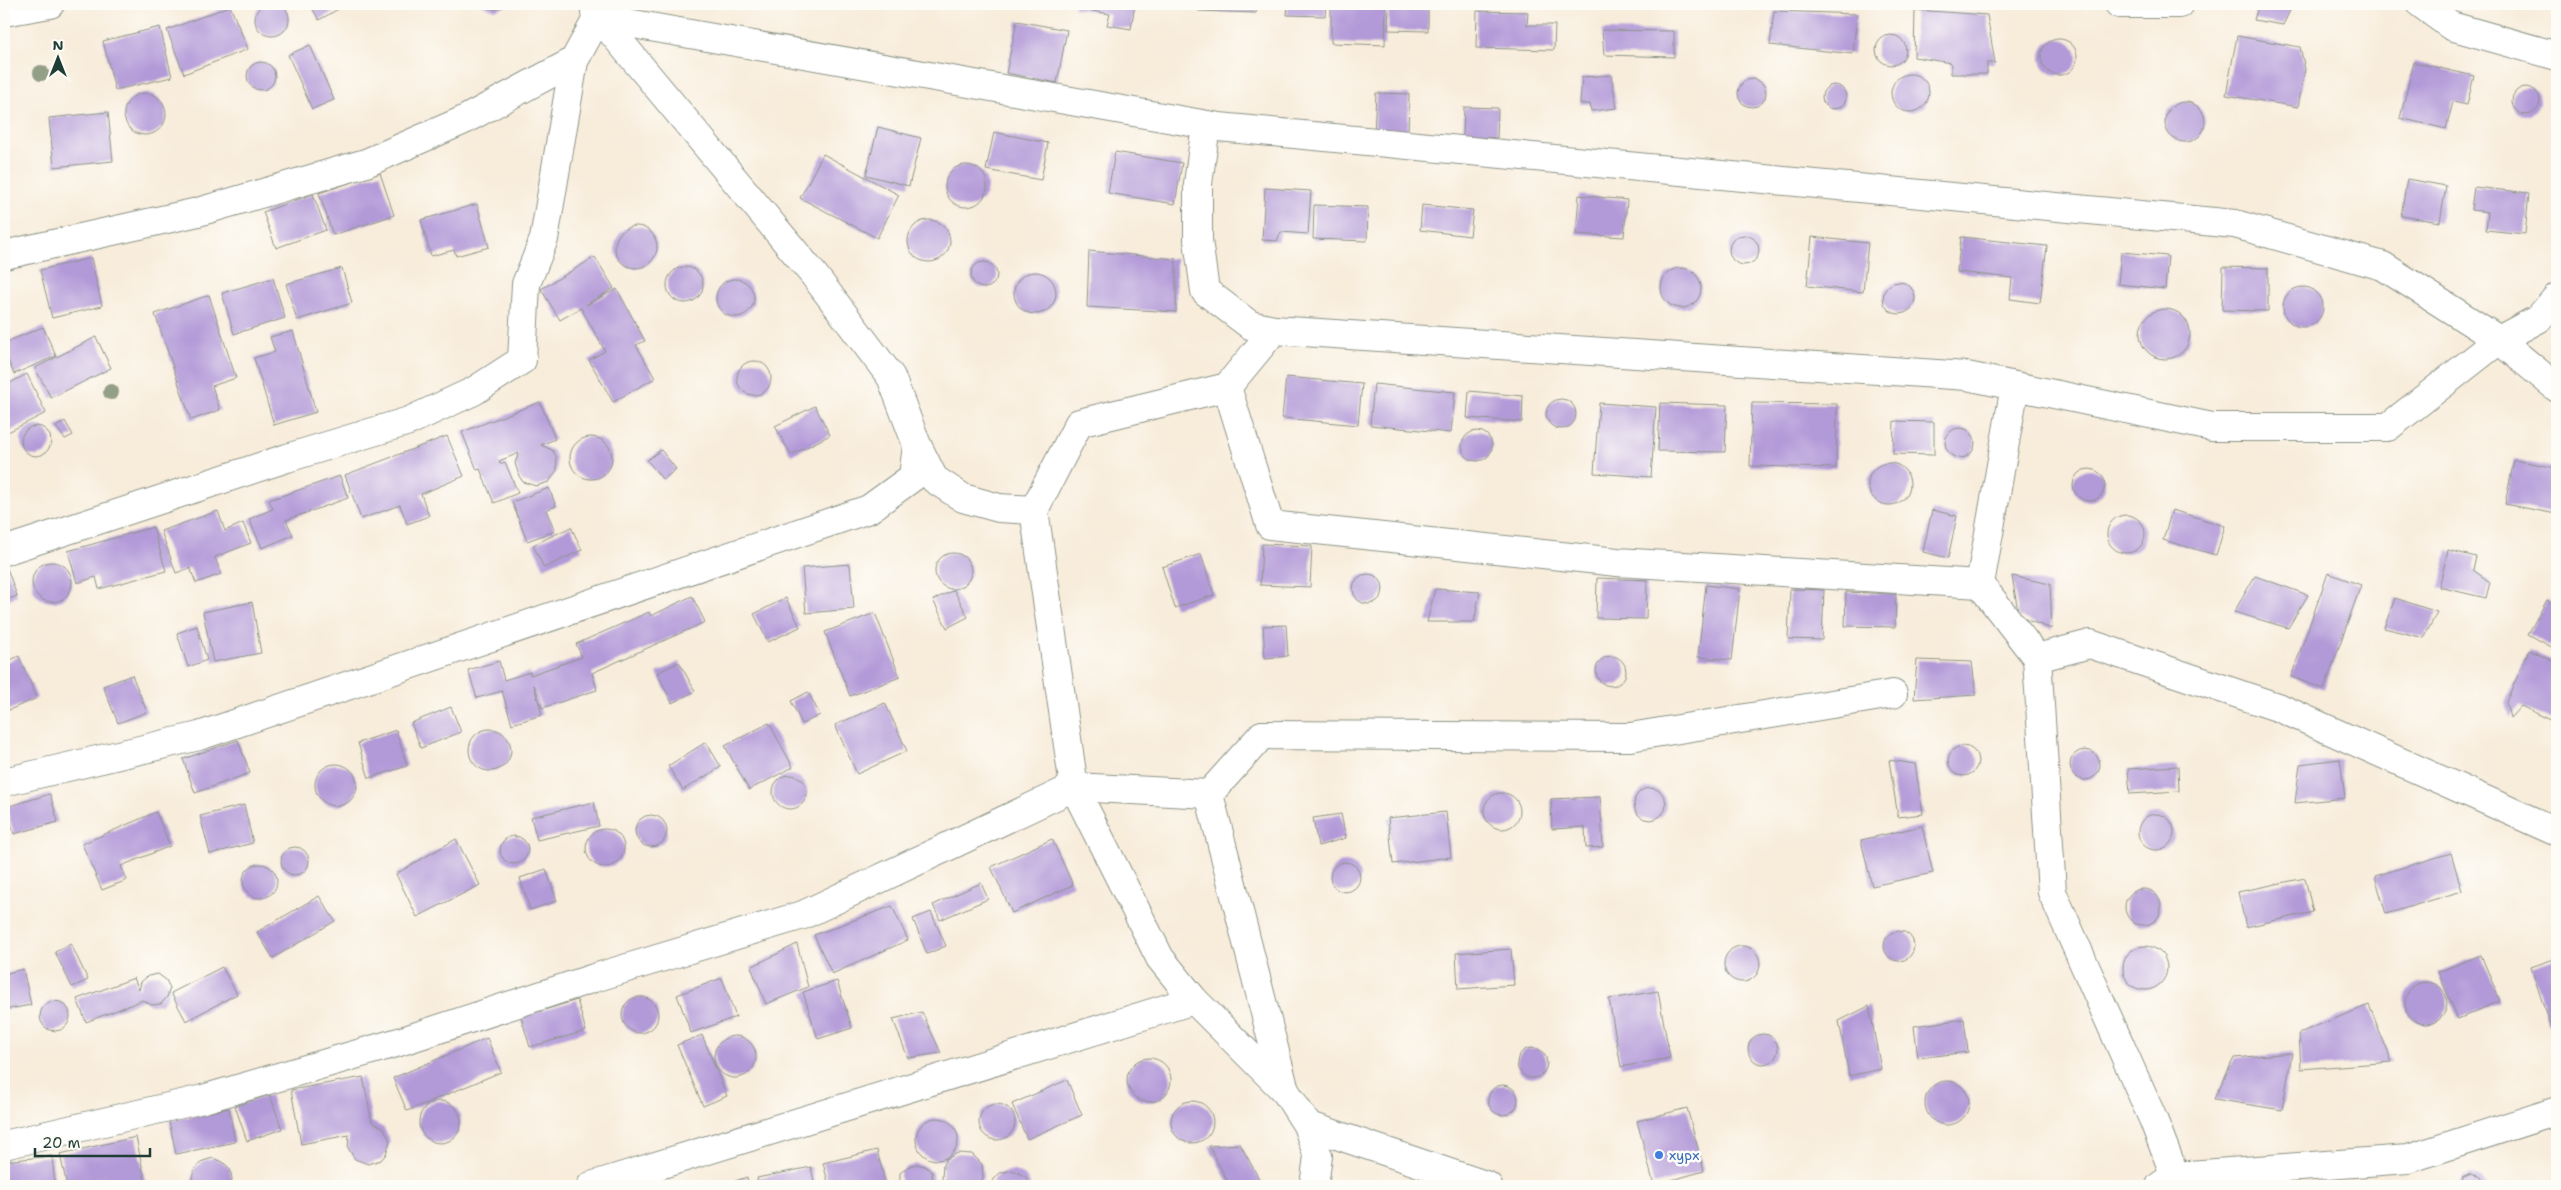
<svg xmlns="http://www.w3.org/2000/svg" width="2561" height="1190" viewBox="0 0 2561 1190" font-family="'Shantell Sans',sans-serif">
  <rect width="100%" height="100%" fill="#fdfcf7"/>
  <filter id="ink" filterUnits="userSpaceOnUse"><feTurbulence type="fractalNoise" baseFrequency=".02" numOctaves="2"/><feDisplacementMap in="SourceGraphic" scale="10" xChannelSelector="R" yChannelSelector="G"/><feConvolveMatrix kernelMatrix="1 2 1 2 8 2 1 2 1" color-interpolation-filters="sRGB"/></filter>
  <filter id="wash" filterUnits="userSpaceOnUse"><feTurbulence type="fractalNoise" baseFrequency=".0096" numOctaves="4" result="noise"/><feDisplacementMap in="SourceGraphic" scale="20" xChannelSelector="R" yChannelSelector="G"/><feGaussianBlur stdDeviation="1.12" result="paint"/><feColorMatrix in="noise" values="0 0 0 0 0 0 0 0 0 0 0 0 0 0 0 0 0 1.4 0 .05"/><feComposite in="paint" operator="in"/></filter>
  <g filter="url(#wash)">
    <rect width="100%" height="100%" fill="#f8ecda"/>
    <g id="blocks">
      <g fill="#b299d8">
        <circle cx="272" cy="19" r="17"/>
        <polygon points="310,4 347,4 319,20"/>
        <polygon points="481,4 510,4 495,10"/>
        <polygon points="1075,4 1135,4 1131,29 1107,25 1110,14 1074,8"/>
        <polygon points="1200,4 1257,4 1256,13 1199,11"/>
        <polygon points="1288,4 1326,4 1325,16 1287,15"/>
        <polygon points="1355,4 1386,4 1385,45 1331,43 1331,7 1355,7"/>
        <polygon points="1389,4 1415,4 1415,9 1428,9 1428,31 1388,30"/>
        <polygon points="2259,4 2293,4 2283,25 2254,20"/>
        <polygon points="230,6 248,49 184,74 167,30"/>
        <polygon points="1915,10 1987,15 1995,63 1987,63 1987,74 1951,74 1951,63 1914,57"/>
        <polygon points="1477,11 1528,12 1527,25 1555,25 1554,50 1476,48"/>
        <polygon points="1774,11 1857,14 1853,54 1770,45"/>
        <polygon points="1017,21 1067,30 1057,83 1006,73"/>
        <polygon points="160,27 172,77 115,90 103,41"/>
        <polygon points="1602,30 1674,31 1674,57 1604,55"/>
        <circle cx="1891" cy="50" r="15"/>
        <polygon points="2237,36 2300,47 2305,69 2298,107 2226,95"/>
        <circle cx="2059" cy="57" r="18"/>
        <polygon points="310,45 334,100 312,109 288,55"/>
        <polygon points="2414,62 2474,76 2467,105 2453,102 2446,129 2400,118"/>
        <circle cx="261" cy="76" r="14"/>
        <circle cx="1910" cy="93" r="19"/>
        <polygon points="1611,75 1617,108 1591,111 1590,104 1580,104 1582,77"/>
        <circle cx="1752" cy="93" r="14"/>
        <circle cx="1834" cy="97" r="12"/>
        <circle cx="2526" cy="101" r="14"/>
        <polygon points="1376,93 1409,94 1408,136 1374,135"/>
        <circle cx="145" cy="114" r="21"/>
        <circle cx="2185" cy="122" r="20"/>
        <polygon points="1464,107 1498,108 1497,138 1463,137"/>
        <polygon points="108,112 113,161 54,167 49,118"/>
        <polygon points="878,127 921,138 909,186 866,175"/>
        <polygon points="994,132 1048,143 1041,180 986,170"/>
        <polygon points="1115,152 1182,163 1175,204 1108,193"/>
        <polygon points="823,154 899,195 877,238 800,198"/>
        <circle cx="966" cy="186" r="21"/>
        <polygon points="380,173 394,215 333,235 319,193"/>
        <polygon points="2407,179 2446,186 2440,222 2401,216"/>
        <polygon points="2474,187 2529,193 2525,234 2486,230 2488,212 2471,210"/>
        <polygon points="1265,188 1311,191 1308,234 1281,232 1277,241 1262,240"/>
        <polygon points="313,194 326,230 276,248 263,212"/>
        <polygon points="1579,195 1627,200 1624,237 1576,234"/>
        <polygon points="477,204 489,247 456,256 454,250 431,256 421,220"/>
        <polygon points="1314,205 1368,207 1367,241 1313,239"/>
        <polygon points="1422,205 1473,210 1470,236 1420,230"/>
        <circle cx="929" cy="241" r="21"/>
        <circle cx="636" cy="247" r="21"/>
        <circle cx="1744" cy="250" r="15"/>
        <polygon points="1812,237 1868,243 1863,292 1807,286"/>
        <polygon points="1961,237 2047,246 2040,303 2010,299 2012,278 1957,272"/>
        <polygon points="1089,251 1176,259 1176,312 1087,307"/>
        <polygon points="2121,252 2168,256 2165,289 2118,284"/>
        <polygon points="595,257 614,288 586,305 617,289 645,341 636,345 655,378 613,402 589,360 605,351 581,308 560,320 541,289"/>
        <polygon points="91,258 102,306 52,318 40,270"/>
        <circle cx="984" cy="275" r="13"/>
        <polygon points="2223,267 2268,268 2268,311 2222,310"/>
        <circle cx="685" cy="285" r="18"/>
        <circle cx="1681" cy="288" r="20"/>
        <polygon points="342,268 352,303 297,320 286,284"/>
        <circle cx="1035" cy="293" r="21"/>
        <polygon points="273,278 285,318 234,334 222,293"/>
        <circle cx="735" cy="298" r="19"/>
        <circle cx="1899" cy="298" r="16"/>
        <circle cx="2303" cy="307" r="20"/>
        <polygon points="209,295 236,378 212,386 220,410 191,420 155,314"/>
        <circle cx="2165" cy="334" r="25"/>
        <polygon points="43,327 56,356 14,374 4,351 4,343"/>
        <polygon points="293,331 316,412 274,425 254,358 275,352 270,337"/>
        <polygon points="96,337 111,368 51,398 35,368"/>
        <circle cx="754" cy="378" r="17"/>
        <polygon points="27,374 46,413 4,434 4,386"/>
        <polygon points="1286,377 1362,384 1358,425 1282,418"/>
        <polygon points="1374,384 1455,392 1451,433 1370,425"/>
        <polygon points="1469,391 1523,396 1522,422 1467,418"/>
        <circle cx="1561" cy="414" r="15"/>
        <polygon points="540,402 555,439 541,445 552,450 556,456 557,470 549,482 536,486 523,482 519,476 515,463 519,453 499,461 500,464 505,462 518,493 494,503 480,469 477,470 462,432"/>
        <polygon points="1599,403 1656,407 1651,477 1594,473"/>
        <polygon points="1660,403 1727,405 1725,452 1658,451"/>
        <polygon points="1752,403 1837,404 1836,468 1750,466"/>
        <polygon points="815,406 830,435 791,455 775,426"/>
        <polygon points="65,421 73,435 65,439 56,427"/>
        <polygon points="1894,421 1934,422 1934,455 1893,454"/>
        <circle cx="36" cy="441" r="15"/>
        <circle cx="1960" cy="443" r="15"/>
        <circle cx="1477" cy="446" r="15"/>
        <polygon points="447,436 464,476 421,494 429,516 407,524 400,505 361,519 345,475"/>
        <circle cx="591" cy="458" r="21"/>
        <polygon points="661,450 676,469 663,480 647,460"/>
        <polygon points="2514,460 2557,468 2556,514 2505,504"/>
        <circle cx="1889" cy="484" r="21"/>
        <circle cx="2089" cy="485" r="16"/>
        <polygon points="340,476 348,498 286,520 293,535 262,548 249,519 273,509 269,500"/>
        <polygon points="549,488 556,506 546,510 555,531 527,541 512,502"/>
        <polygon points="1932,510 1957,516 1948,558 1923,552"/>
        <polygon points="2172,510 2225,526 2216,555 2163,540"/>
        <polygon points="218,511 225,531 243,523 251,543 215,557 221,574 196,583 190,568 176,573 161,531"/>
        <circle cx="2126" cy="534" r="19"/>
        <polygon points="153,527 166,571 99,589 96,577 77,583 68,551"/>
        <polygon points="571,527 582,550 544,568 533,545"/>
        <polygon points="1262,544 1312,546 1310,587 1260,585"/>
        <polygon points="2448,550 2476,557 2473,570 2490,582 2486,598 2439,587"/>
        <circle cx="953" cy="571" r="18"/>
        <polygon points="1201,554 1214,595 1175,608 1162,567"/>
        <polygon points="4,560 17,596 4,601"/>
        <circle cx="52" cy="582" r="20"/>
        <polygon points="850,564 854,609 806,613 802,568"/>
        <polygon points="2328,573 2361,585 2324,689 2291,677"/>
        <circle cx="1368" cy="589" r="15"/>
        <polygon points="2012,576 2050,584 2052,629 2019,617"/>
        <polygon points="2255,576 2308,595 2288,628 2234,612"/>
        <polygon points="1597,578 1647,580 1646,619 1596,618"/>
        <polygon points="1706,585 1740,589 1732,660 1698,657"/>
        <polygon points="1435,589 1480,592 1474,622 1427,622"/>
        <polygon points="1790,589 1824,590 1822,640 1788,639"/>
        <polygon points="954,590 968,617 947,628 933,600"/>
        <polygon points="1846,592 1896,594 1895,627 1845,626"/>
        <polygon points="692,596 705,622 592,673 597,690 542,708 534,685 542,715 512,724 502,691 477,698 468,670 499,661 504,680 530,672 530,675 582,657 576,644 649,612 651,616"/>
        <polygon points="786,598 800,627 768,642 754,614"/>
        <polygon points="2395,598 2437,612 2424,638 2384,628"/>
        <polygon points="2547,600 2557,606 2557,650 2528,634"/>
        <polygon points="252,602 261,653 213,662 203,612"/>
        <polygon points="875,613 900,677 850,696 825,632"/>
        <polygon points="1286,625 1288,656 1265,658 1263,626"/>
        <polygon points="197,626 207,660 188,667 177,633"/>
        <polygon points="2529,650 2557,663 2557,723 2521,706 2510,718 2506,702"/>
        <polygon points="19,656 37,698 9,710 4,699 4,663"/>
        <circle cx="1611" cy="671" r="15"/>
        <polygon points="1917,660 1972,662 1976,695 1914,699"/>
        <polygon points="679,662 695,691 672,703 657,673"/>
        <polygon points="132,675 147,712 118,723 103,686"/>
        <polygon points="808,692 820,715 802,724 791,701"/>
        <polygon points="885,703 907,751 857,774 835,725"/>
        <polygon points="451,707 461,732 421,748 411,723"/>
        <polygon points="769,723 793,767 749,790 725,746"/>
        <circle cx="490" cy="750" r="21"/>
        <polygon points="396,730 407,766 369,778 358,743"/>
        <polygon points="238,740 250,773 195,793 183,759"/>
        <polygon points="706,742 721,767 683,790 668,766"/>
        <circle cx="1963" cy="761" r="15"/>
        <circle cx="2085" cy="765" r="15"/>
        <polygon points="2340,759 2345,798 2295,803 2300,764"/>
        <polygon points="1889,760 1915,764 1923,814 1898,817"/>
        <circle cx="336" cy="785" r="21"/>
        <polygon points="2178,766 2179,791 2130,794 2128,769"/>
        <circle cx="790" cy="792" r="17"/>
        <circle cx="1650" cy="804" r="16"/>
        <circle cx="1502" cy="811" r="18"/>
        <polygon points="50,794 58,822 14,834 6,807"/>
        <polygon points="1600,797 1603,847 1586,848 1585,827 1552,829 1551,799"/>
        <polygon points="594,802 599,826 537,840 531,817"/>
        <polygon points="244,805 253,843 210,854 200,816"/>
        <polygon points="156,812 170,846 121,866 127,880 102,890 82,844"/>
        <polygon points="1446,812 1451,857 1393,864 1388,818"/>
        <polygon points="1341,814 1346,838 1318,846 1313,818"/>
        <circle cx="2156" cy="832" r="18"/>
        <circle cx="651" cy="831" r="16"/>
        <polygon points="1922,826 1933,873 1872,886 1861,840"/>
        <circle cx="605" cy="848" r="19"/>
        <circle cx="514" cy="850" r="14"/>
        <polygon points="456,839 480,885 417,917 396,874"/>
        <polygon points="1052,839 1073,885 1012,913 991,867"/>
        <circle cx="295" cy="861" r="14"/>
        <polygon points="2451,853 2462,891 2386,914 2375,876"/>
        <circle cx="1345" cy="877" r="15"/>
        <circle cx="260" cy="881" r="17"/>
        <polygon points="546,869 557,901 530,910 520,878"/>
        <polygon points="2305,878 2313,912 2246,927 2238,892"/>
        <polygon points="981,883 988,899 940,920 933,905"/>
        <circle cx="2143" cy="907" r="18"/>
        <polygon points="319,896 335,921 273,958 257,932"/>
        <polygon points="892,906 908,940 832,974 814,935"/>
        <polygon points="931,912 946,946 927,954 913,919"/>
        <circle cx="1899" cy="946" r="15"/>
        <polygon points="71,944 88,980 72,987 55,952"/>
        <polygon points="797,944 808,987 766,1004 751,967"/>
        <circle cx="1742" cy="964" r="18"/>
        <circle cx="2145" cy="968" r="22"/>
        <polygon points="1511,949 1514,985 1458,989 1456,953"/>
        <polygon points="2481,955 2500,1001 2458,1019 2438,972"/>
        <polygon points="2557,958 2557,1023 2550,1026 2531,967"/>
        <polygon points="222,967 237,994 186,1021 171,993"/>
        <polygon points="23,969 31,1005 4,1010 4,974"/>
        <polygon points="158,974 166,980 170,988 167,997 161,1004 151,1005 143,1000 86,1022 77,999 134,978 139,990 141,982 148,976"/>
        <polygon points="722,978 736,1017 691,1033 677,995"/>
        <polygon points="837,981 852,1028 818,1039 803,992"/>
        <circle cx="2426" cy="1003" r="21"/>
        <polygon points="1658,991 1670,1058 1621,1067 1609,999"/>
        <circle cx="640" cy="1015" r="18"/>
        <polygon points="577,1000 586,1031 530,1047 521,1017"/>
        <circle cx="55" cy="1016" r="15"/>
        <polygon points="2369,1005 2392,1062 2301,1069 2299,1033"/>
        <polygon points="1869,1006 1881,1069 1849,1076 1839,1021"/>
        <polygon points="922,1012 941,1053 908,1058 893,1019"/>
        <polygon points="1964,1019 1968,1052 1918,1058 1914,1026"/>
        <circle cx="1763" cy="1049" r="15"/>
        <polygon points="702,1035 727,1096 703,1106 677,1045"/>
        <circle cx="735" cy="1057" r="21"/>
        <polygon points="487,1038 501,1072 407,1111 393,1078"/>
        <circle cx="1532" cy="1063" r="15"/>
        <polygon points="2292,1053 2282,1110 2214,1099 2234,1058"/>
        <circle cx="1149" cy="1080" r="22"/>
        <polygon points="363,1077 372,1122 384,1128 390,1141 386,1154 381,1160 368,1164 355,1159 348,1148 349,1135 301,1144 291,1090"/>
        <polygon points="1067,1080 1082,1115 1027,1139 1012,1104"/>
        <circle cx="1947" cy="1103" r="22"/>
        <circle cx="1503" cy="1100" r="15"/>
        <polygon points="270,1095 282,1129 247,1141 235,1106"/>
        <circle cx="440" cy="1122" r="21"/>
        <circle cx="1192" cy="1122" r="21"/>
        <circle cx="997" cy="1122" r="18"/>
        <polygon points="229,1108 235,1142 176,1154 169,1121"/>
        <polygon points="1687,1108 1704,1171 1654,1185 1637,1121"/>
        <circle cx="937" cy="1139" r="21"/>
        <polygon points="136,1137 146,1185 67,1186 60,1154"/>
        <polygon points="1240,1144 1263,1186 1230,1186 1209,1146"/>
        <polygon points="877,1150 886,1186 829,1186 823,1163"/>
        <polygon points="958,1153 972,1154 982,1164 983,1178 978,1186 944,1185 942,1178 943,1165 946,1159"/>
        <polygon points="52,1156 55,1186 4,1186 4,1161"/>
        <polygon points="213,1158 223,1162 230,1169 232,1179 230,1186 194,1186 192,1178 195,1168 203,1161"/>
        <polygon points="916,1164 925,1166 932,1172 933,1186 900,1186 900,1173 907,1167"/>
        <polygon points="811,1167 815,1186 759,1186 757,1178"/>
        <polygon points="1013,1170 1026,1177 1031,1186 990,1186 995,1178 1000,1173"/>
        <polygon points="2471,1174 2481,1177 2488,1186 2458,1186 2462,1178"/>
        <polygon points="747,1177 749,1186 720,1186"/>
      </g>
    </g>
  </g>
  <g filter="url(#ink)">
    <use href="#blocks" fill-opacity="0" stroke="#8c9487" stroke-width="1"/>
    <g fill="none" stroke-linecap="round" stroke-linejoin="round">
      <defs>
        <g id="minor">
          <polyline points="2119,4 2179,4"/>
          <polyline points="2421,4 2451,26 2557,56"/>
          <polyline points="4,12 50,4"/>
          <polyline points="595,12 814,275 891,377 917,445 934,479 963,498 999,508 1034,510 1074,787 1160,958 1194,1000 1286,1092 1307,1125 1318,1156 1314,1186"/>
          <polyline points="599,18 1219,127 2235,224 2383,266 2499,340 2557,388"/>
          <polyline points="1206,125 1198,184 1198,240 1205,291 1250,325 1274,330"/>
          <polyline points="4,255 198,212 366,163 462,121 574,61"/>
          <polyline points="2015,386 1980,584 2037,658 2052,892 2153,1119 2175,1176 2160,1186"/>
          <polyline points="1227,387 1270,525 1617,562 1980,584"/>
          <polyline points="1034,510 1079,423 1227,387 1274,330 1967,376 2212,427 2388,427 2499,340 2538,319 2557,297"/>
          <polyline points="4,551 287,458 409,421 474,391 522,360 526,284 544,239 574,61 605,4"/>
          <polyline points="2037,658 2090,644 2280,708 2557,832"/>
          <polyline points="4,782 199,736 869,509 913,477 917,445"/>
          <polyline points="1209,794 1285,1091"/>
          <polyline points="1307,1125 1488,1186"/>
          <polyline points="4,1145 203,1099 399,1042 594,978 803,915 1074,787 1209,794 1262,735 1630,737 1893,694"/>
          <polyline points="2175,1176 2408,1159 2557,1111"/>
          <polyline points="591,1186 1194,1000"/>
        </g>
      </defs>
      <use href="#minor" stroke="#8c9487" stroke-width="30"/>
      <use href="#minor" stroke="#fff" stroke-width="28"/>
    </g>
    <g fill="#949f88">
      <circle cx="41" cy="73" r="8"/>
      <circle cx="111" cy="392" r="8"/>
    </g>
  </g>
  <circle fill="#3f7fe0" stroke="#fdfcf7" stroke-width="2" cx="1659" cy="1155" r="5"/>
  <g text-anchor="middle" stroke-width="5" stroke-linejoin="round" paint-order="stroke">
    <g font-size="14" fill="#366cbe" stroke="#fdfcf7" text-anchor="start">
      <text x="1669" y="1160">хурх</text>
    </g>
  </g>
  <rect width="2561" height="1190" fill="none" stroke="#fdfcf7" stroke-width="20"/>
  <g transform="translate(58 58)" stroke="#fdfcf7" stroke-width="4" paint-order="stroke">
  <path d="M0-4L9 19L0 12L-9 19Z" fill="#1f3d34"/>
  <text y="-8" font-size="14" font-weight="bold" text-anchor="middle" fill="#1f3d34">N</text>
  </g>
  <path d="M35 1148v8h115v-8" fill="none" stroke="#1f3d34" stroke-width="2.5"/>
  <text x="42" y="1148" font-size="15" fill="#1f3d34" stroke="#fdfcf7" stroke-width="4" paint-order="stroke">20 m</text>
</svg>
